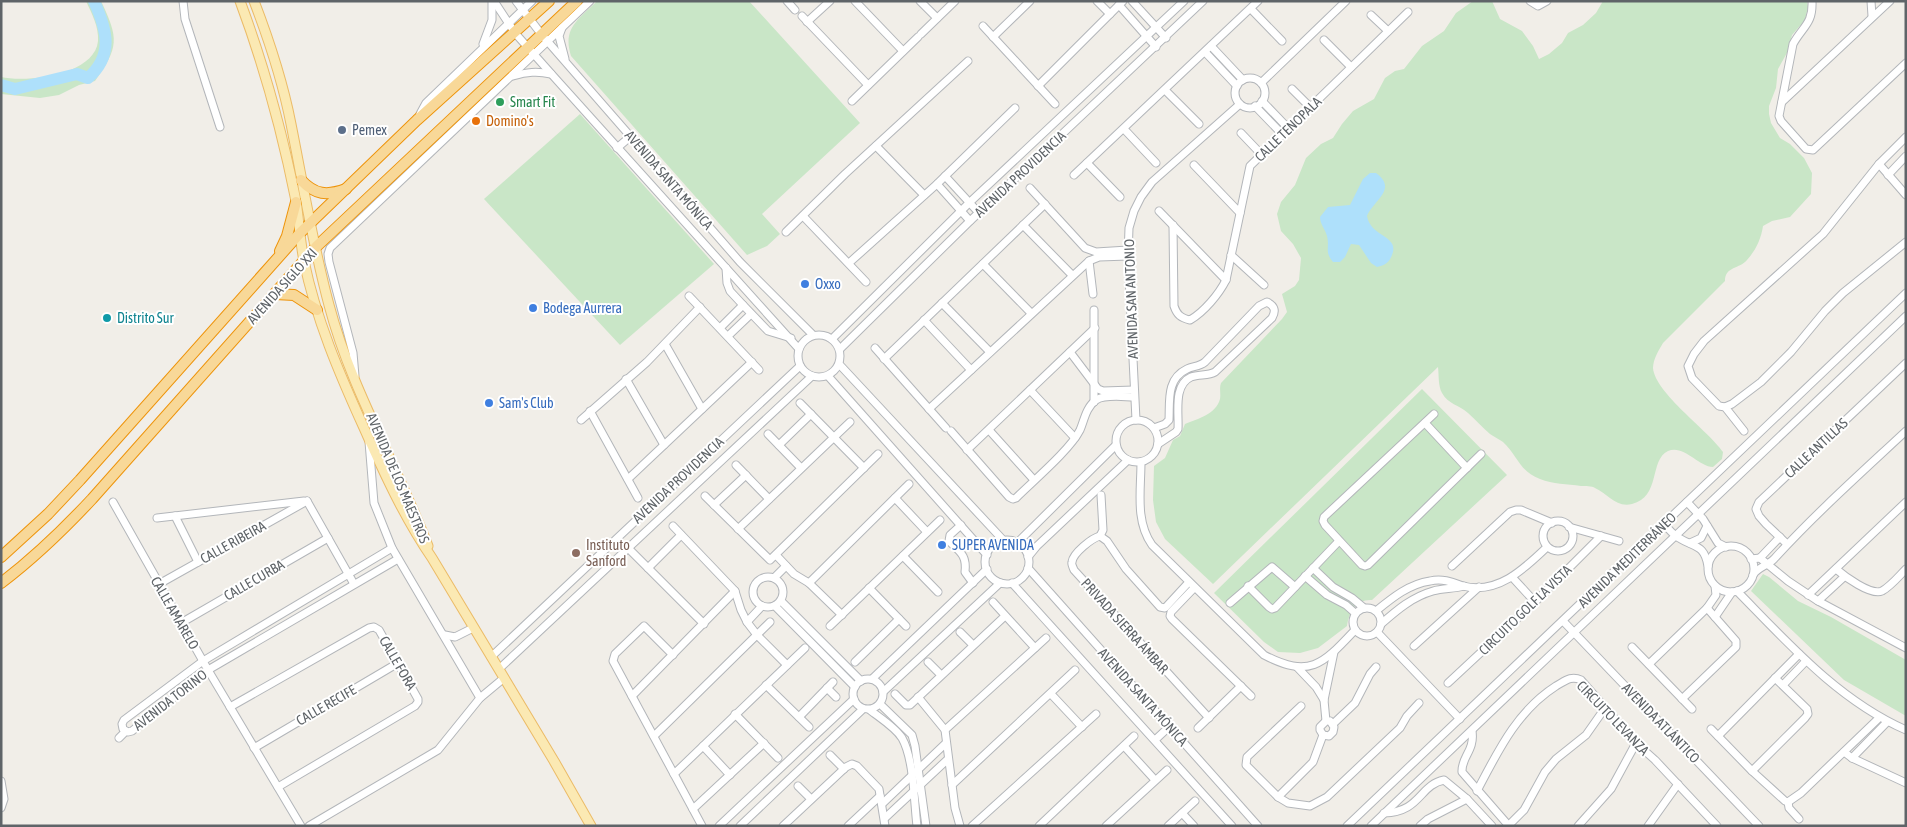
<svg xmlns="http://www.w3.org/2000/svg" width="1907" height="827" viewBox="0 0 1907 827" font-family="'Asap Condensed',sans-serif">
  <rect width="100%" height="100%" fill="#f1eee8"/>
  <g fill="#c9e6c7">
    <path d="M86,1H101C119,39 119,47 95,81L79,85L59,95L40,98L1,94V77C27,83 95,75 98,41C99,27 92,14 86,1Z"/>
    <path d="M597,1H749L860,123L762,214L780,234L767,246L747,255L571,56C562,28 579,19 597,1Z"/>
    <path d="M1473,1H1492L1500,19L1522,31L1533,46L1539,59L1549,54L1562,43L1568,33L1583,25L1596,13L1603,1H1807L1808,7L1805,20L1792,35L1788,51L1778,69L1776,88L1769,106V114L1771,123L1780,138L1790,144L1804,158L1812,173L1811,194L1790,217L1772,221L1763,226C1761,239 1756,250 1747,260C1740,269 1725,266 1725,281L1663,343C1659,350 1653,359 1653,368C1655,393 1709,431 1723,452L1722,459L1713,467C1698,466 1683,444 1668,451C1649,460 1661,497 1632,504C1616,508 1608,494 1595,488C1592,486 1585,486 1581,486C1567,484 1553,484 1540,479C1519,471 1518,456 1503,442C1499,439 1494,437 1490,434C1483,428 1476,420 1468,413C1459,405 1448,404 1442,393C1438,386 1439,375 1438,367L1213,584L1165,539L1156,522L1153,500L1154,466L1165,458L1173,440L1180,436L1185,424C1198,419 1216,414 1220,399C1221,393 1219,388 1221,383L1282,319L1287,312L1282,294L1295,286L1299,280L1301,258L1293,244L1281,231L1277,214L1281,202L1295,185L1306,158L1321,144L1333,138L1342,124L1353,111L1374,99L1385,78L1395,71L1404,69L1422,46L1444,31L1456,13Z"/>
    <polygon points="580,114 714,264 620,345 484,199"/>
    <path d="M1422,389L1507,475L1372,600C1356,599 1349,612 1347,626L1318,648L1300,653L1278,652L1264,642L1214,593Z"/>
    <polygon points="1763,574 1769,577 1798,601 1831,617 1906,660 1906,716 1844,680 1751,591"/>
  </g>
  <path fill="#aee0fb" d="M1370,173H1376C1398,189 1374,200 1367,216C1371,238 1400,235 1392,255C1389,263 1385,265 1377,267L1371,263L1359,245L1351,244L1345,257L1340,262H1333C1324,251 1330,248 1327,236C1325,229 1320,224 1320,217L1328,207L1350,205L1363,179Z"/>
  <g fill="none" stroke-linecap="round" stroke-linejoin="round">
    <path stroke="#aee0fb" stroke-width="12" d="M1,85L15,89L77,74L88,78C114,55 107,30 94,1"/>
    <defs>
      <g id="minor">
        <polyline points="183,1 185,19 220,127"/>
        <polyline points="494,1 515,33 555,78 799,349"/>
        <polyline points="516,1 542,35 740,262 813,335"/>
        <polyline points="787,1 795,10"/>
        <polyline points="855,1 903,51"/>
        <polyline points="920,1 937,18"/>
        <polyline points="1097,1 1110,14"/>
        <polyline points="1132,1 1166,38"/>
        <polyline points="1530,1 1538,6 1547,1"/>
        <path d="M1812,1C1813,24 1803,26 1793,44L1779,116L1781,121L1806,149L1813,150L1906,63"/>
        <polyline points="1871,1 1872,16"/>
        <polyline points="1119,5 1156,47"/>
        <polyline points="1251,9 1282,41"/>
        <polyline points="1371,15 1388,31"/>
        <polyline points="802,16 868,85"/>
        <polyline points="807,22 830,1"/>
        <polyline points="983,26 1055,104"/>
        <polyline points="562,28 559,36 565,59"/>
        <polyline points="921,34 955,1"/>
        <polyline points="993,37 1030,1"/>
        <polyline points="1324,40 1351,67"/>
        <polyline points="483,44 492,20 492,1"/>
        <polyline points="1211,46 1243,80"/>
        <polyline points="1205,52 1237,86"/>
        <path d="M513,76C527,72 537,71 551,74"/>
        <circle cx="1250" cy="93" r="15"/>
        <polyline points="1261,83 1346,1"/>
        <polyline points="1038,86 1123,1"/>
        <polyline points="1292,89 1310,107"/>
        <polyline points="1165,90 1199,124"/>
        <polyline points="852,101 918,37"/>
        <polyline points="1262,101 1288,128"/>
        <polyline points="1782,102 1890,1"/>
        <polyline points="1255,106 1282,134"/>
        <polyline points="420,114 426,103 532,1"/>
        <polyline points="1124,129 1156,163"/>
        <polyline points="1241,133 1261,154"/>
        <polyline points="876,146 924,195"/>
        <polyline points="617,148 631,136"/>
        <polyline points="1087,163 1120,197"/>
        <polyline points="1879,164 1906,195"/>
        <polyline points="1194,165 1240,213"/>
        <polyline points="1074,175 1258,1"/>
        <polyline points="1888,175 1906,156"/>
        <polyline points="945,176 979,213"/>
        <polyline points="937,184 970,221"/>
        <polyline points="1030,188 1085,248 1096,252 1128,250"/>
        <polyline points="1159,211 1226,280"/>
        <polyline points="803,216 866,282"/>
        <polyline points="1023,225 1072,275"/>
        <path d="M1173,225L1174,306C1177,315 1181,318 1190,320C1204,312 1219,294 1226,280L1250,166L1408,12"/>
        <polyline points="786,232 845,174 968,61"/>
        <polyline points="1231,255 1264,285"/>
        <polyline points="1089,261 1093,294"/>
        <polyline points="849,263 937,184 1015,108"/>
        <polyline points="983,264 1031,313"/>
        <polyline points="726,268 727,283 730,291 743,305 768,331 791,338"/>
        <polyline points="689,296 759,370"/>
        <polyline points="942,303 990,352"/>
        <polyline points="924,320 971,370"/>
        <polyline points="720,328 743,305"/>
        <circle cx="819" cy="356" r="21"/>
        <polyline points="728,336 751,314"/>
        <polyline points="832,339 969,203 1184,1"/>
        <polyline points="665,344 702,409"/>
        <polyline points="875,348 946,428"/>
        <polyline points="840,349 970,221 1203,1"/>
        <polyline points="1070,352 1098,389 1103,391 1134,390"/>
        <polyline points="884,359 1045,204"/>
        <polyline points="839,364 1004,541"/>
        <polyline points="355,376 353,353 329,262 328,254 330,248 590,1"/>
        <polyline points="828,376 987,555"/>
        <polyline points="626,379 664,445"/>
        <polyline points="1030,390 1075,438"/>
        <polyline points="1094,402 1094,310"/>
        <polyline points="800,403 864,468"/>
        <polyline points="1725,407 1732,404 1761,382 1791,352 1825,311 1843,293 1906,242"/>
        <polyline points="929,409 1089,261 1099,257 1128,256"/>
        <polyline points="590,411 638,498"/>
        <polyline points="1434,414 1324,517 1323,521 1325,525 1362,565 1365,566 1368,565 1481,454"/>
        <circle cx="1137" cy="441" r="21"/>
        <polyline points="581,420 647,362 700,307"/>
        <polyline points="1136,420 1128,256 1129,228 1134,211 1141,197 1152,182 1240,104"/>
        <polyline points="1425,423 1467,468"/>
        <path d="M1154,428L1165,424L1169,420C1170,401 1166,379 1187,369C1193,366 1199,367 1205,362L1259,306L1267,302C1275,306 1276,311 1272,318L1215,372C1208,376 1199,374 1191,377C1173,385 1179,413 1178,429L1176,432L1158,444"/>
        <polyline points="989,430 1034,480"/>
        <path d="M951,431L1009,497L1013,499L1016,498C1033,481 1070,450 1080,430C1084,421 1086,407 1096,400C1105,394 1124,397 1134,397"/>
        <polyline points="1744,431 1725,407 1719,406 1692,378 1688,366 1694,354 1704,341 1823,234 1879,164 1906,137"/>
        <polyline points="768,434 801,468"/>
        <polyline points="369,442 374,503 392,548 480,698"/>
        <polyline points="779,445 811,414"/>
        <polyline points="967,450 1095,328"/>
        <path d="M1141,462C1141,490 1135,521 1152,545L1264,655C1310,679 1323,664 1355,630"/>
        <polyline points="736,465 769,499"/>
        <polyline points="628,479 752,362"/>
        <polyline points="705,496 770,560 878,454"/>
        <polyline points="895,498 927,532"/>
        <polyline points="307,501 354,584"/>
        <polyline points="113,502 208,670 301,826"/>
        <polyline points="1687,502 1703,519 1718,543 1726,547"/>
        <polyline points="714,505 746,475"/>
        <polyline points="175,516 198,562"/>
        <polyline points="157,518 304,501"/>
        <circle cx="1558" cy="536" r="15"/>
        <path d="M1664,524C1669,529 1673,535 1679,538C1695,548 1704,544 1708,566"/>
        <path d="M961,525L950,535L949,541C960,552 967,555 965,572L973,583"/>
        <polyline points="673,526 735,591 741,610 747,622 757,635 787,665"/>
        <polyline points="1569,527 1619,541"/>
        <polyline points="738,529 850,422"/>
        <polyline points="1100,536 1103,530 1101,495"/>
        <circle cx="1007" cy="562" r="22"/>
        <polyline points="1017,543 1116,445"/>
        <polyline points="1690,543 1701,538 1707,526"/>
        <polyline points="1787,544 1766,524 1759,516 1756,509 1759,502 1906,363"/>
        <circle cx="1731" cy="569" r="23"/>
        <polyline points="392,548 203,661 124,720 122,724 123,729 128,732 132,731 208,670 398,559"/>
        <polyline points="628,548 704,624"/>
        <polyline points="776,555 794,574 809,583 842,615"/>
        <polyline points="903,556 938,592"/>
        <polyline points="1028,557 1037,546 1128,460"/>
        <polyline points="1760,558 1780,537"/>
        <polyline points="1751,559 1760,558 1788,581 1818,601 1906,648"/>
        <polyline points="1452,566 1510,512 1516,510 1521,510 1552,523"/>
        <polyline points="648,568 681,535"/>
        <polyline points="1028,568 1258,826"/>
        <polyline points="1313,568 1333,587 1352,598 1364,608"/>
        <path d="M1836,569C1844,576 1871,596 1882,591C1891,586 1899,576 1906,569"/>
        <path d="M1753,575C1758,567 1767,566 1774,559C1815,514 1861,473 1906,431"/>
        <polyline points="1305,576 1327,595 1346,605 1355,613"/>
        <circle cx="768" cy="592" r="15"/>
        <polyline points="1512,577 1535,602"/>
        <polyline points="774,578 786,566"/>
        <path d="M1189,582L1165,608L1160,607L1126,569L1107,541L1100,536C1092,538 1073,553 1072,562C1071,564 1073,567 1074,570L1209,718"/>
        <polyline points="809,583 909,484"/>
        <polyline points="1012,583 1232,826"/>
        <polyline points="159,584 307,501"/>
        <polyline points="1248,586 1269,607 1272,609 1275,608 1339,541"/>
        <polyline points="869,588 906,626"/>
        <polyline points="1194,588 1171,612 1170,616 1172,619 1251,696"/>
        <path d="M1737,591C1788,643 1838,700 1906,730"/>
        <polyline points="1808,595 1906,502"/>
        <polyline points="781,601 861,681"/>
        <polyline points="1818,601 1844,577"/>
        <polyline points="993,602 1035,648"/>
        <polyline points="1230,603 1272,567 1295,587"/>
        <polyline points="775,606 855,687"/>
        <circle cx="1367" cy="622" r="14"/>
        <path d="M1376,611C1392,598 1409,584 1430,581C1442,578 1452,582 1463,586C1498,595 1525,568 1547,547"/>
        <polyline points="1715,617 1732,592"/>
        <polyline points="1563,621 1759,826"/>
        <polyline points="747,622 762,606"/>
        <polyline points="181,623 328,538"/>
        <path d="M1381,624C1397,610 1412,597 1433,591C1443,588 1453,589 1464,586"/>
        <polyline points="830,626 940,520"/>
        <polyline points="960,632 973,645"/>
        <polyline points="1377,632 1460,719"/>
        <polyline points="445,635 455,637 473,628"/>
        <polyline points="1414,646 1479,587"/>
        <polyline points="1632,647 1692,709"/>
        <polyline points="673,655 644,626 615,654 613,661 702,826"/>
        <polyline points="491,657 800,366"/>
        <polyline points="855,662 899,619"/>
        <polyline points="928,662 941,675"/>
        <polyline points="1649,664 1707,608 1716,595 1715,586"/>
        <polyline points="1297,667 1316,687 1324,700"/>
        <polyline points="499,669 812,376"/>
        <circle cx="868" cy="694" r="15"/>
        <polyline points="872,679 987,569"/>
        <polyline points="1448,683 1535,602 1601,536"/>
        <polyline points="766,685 809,727"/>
        <polyline points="1783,685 1806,661"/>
        <polyline points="827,688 836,697"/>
        <polyline points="883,692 1000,583"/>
        <polyline points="895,694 906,705 910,705 1005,616"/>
        <polyline points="1051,694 1082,727"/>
        <polyline points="632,696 735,591"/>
        <polyline points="918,697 945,730 955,808 960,826"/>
        <polyline points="1682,699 1736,647 1736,641 1707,608"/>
        <polyline points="880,704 912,735 915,746 926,826"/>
        <polyline points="1301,706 1247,757 1246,765 1278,797 1288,803 1310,806 1327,797 1400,728 1407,716 1419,703"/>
        <polyline points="230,707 369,628 374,627 379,630 418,699 418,702 415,706 278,787"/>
        <path d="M870,710C880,718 895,727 902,738C914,759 914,802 917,826"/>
        <polyline points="735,714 778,758"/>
        <polyline points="799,717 833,682"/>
        <polyline points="1326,721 1324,700 1334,652"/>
        <polyline points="1333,724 1355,703 1370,674 1376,667"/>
        <polyline points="1198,728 1241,686"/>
        <polyline points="1711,729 1752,771 1785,801 1788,802"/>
        <polyline points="945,730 1046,638"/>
        <path d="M1472,731C1475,751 1461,757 1462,772L1509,826"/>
        <polyline points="1323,735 1329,736 1333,732 1334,727 1330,721"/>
        <polyline points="654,736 770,622"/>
        <polyline points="1718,736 1799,654"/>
        <polyline points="119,738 125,732"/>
        <polyline points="1155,740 1170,726"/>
        <polyline points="703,746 730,775"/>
        <polyline points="1124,746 1155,780"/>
        <polyline points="254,748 398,663"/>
        <polyline points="1844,752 1852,758 1906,783"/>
        <polyline points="830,755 844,769"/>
        <polyline points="1852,758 1887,722"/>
        <polyline points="1752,771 1805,718 1808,714 1807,709 1775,678"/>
        <polyline points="674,774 805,648"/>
        <polyline points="1,781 4,799 1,808"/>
        <polyline points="952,785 1075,670"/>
        <polyline points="798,786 811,799"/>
        <path d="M1477,791C1498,751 1517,711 1556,686C1565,681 1571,675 1581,680L1636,743L1655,760L1717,826"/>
        <polyline points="1278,797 1313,762 1323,735 1320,730 1320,727 1326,721"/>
        <polyline points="1788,802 1801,793 1879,718"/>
        <polyline points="1788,802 1789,808 1799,819"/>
        <polyline points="882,804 946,743"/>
        <polyline points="693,809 764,743"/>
        <polyline points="1182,813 1194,826"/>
        <path d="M1384,813C1421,812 1419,785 1444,780L1467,799L1492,826"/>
        <polyline points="885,818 948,759"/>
        <polyline points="309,826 438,750 480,698 504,678"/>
        <polyline points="719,826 854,699"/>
        <polyline points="740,826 863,709"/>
        <polyline points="783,826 846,767 852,764 857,766 879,789 885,826"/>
        <polyline points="848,826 880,796"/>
        <polyline points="972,826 1096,714"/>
        <polyline points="1039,826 1134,736"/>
        <polyline points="1106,826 1167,770"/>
        <polyline points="1168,826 1195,801"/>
        <polyline points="1347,826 1906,293"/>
        <polyline points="1371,826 1906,316"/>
        <polyline points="1420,826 1428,819 1467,799"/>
        <polyline points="1508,826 1524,810 1545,772 1556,759 1586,735 1605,708"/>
        <polyline points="1578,826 1611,789 1636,743"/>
        <polyline points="1648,826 1678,784"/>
      </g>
      <g id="major">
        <path d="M240,1C265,68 282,131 296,201C299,221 300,241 304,261C316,319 339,373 364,428C384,473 404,517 432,558L554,761L591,826"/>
        <path d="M254,1C269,40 283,83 291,124C303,184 313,246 329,305C351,389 397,465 428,546"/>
      </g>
      <g id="highway">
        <path d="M301,180C315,195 327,196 346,189"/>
        <polyline points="280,251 287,236 296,202"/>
        <polyline points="275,294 294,295 317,310"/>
        <polyline points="1,557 48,514 80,480 300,233 417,120 549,1"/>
        <path d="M1,583C34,558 64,529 92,499L316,247L577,1"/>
      </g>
    </defs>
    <use href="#minor" stroke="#b3b6ba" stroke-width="9"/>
    <use href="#major" stroke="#ebbb67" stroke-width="11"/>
    <use href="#highway" stroke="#ee940b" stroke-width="12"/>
    <use href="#minor" stroke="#fff" stroke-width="7"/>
    <use href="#major" stroke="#fbe9b3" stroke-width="9"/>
    <use href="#highway" stroke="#f8d898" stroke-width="10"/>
  </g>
  <circle fill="#2e9e5b" stroke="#fff" stroke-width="2" cx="500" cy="102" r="5"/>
  <circle fill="#e8710a" stroke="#fff" stroke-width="2" cx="476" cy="121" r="5"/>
  <circle fill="#5c6f8a" stroke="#fff" stroke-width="2" cx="342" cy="130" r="5"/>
  <g fill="#3f7fe0" stroke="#fff" stroke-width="2">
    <circle cx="805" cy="284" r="5"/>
    <circle cx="533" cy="308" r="5"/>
    <circle cx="489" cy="403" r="5"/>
    <circle cx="942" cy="545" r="5"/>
  </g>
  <circle fill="#0f9aa8" stroke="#fff" stroke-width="2" cx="107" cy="318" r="5"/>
  <circle fill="#8d6e63" stroke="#fff" stroke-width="2" cx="576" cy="553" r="5"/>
  <g text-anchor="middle" stroke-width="4" stroke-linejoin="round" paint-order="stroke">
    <g font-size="14" fill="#27864d" stroke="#fff" text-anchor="start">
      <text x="510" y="107">Smart Fit</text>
    </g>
    <g font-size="14" fill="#c56008" stroke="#fff" text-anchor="start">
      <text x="486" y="126">Domino's</text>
    </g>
    <g font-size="14" fill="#5f6468" stroke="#fff">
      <text transform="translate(1288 129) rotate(-44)" y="5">CALLE TENOPALA</text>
      <text transform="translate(1020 174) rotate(-43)" y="5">AVENIDA PROVIDENCIA</text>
      <text transform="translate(669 180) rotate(49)" y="5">AVENIDA SANTA MÓNICA</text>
      <text transform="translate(282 286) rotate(-48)" y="5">AVENIDA SIGLO XXI</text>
      <text transform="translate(1131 299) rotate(-92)" y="5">AVENIDA SAN ANTONIO</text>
      <text transform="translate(1816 448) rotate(-43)" y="5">CALLE ANTILLAS</text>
      <text transform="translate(398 478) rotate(67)" y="5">AVENIDA DE LOS MAESTROS</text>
      <text transform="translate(678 480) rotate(-43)" y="5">AVENIDA PROVIDENCIA</text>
      <text transform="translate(233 542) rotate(-29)" y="5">CALLE RIBEIRA</text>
      <text transform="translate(1627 560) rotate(-44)" y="5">AVENIDA MEDITERRÁNEO</text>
      <text transform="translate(254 580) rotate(-30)" y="5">CALLE CURBA</text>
      <text transform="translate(1525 610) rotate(-44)" y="5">CIRCUITO GOLF LA VISTA</text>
      <text transform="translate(175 613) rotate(60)" y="5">CALLE AMARELO</text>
      <text transform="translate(1125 626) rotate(48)" y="5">PRIVADA SIERRA ÁMBAR</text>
      <text transform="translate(398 663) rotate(60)" y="5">CALLE FORA</text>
      <text transform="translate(1143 697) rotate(48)" y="5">AVENIDA SANTA MÓNICA</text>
      <text transform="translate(170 700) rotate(-38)" y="5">AVENIDA TORINO</text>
      <text transform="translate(326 705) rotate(-30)" y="5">CALLE RECIFE</text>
      <text transform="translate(1613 718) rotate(46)" y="5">CIRCUITO LEVANZA</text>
      <text transform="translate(1661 723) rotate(46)" y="5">AVENIDA ATLÁNTICO</text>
    </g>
    <g font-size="14" fill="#4e5e75" stroke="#fff" text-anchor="start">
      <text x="352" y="135">Pemex</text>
    </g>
    <g font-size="14" fill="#366cbe" stroke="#fff" text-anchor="start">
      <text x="815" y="289">Oxxo</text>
      <text x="543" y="313">Bodega Aurrera</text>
      <text x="499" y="408">Sam's Club</text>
      <text x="952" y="550">SUPER AVENIDA</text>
    </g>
    <g font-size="14" fill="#0d838f" stroke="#fff" text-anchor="start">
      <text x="117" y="323">Distrito Sur</text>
    </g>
    <g font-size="14" fill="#785e54" stroke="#fff" text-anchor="start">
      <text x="586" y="550">Instituto<tspan x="586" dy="16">Sanford</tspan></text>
    </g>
  </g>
  <rect width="1907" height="827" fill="none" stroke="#5f6468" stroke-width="5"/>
</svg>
